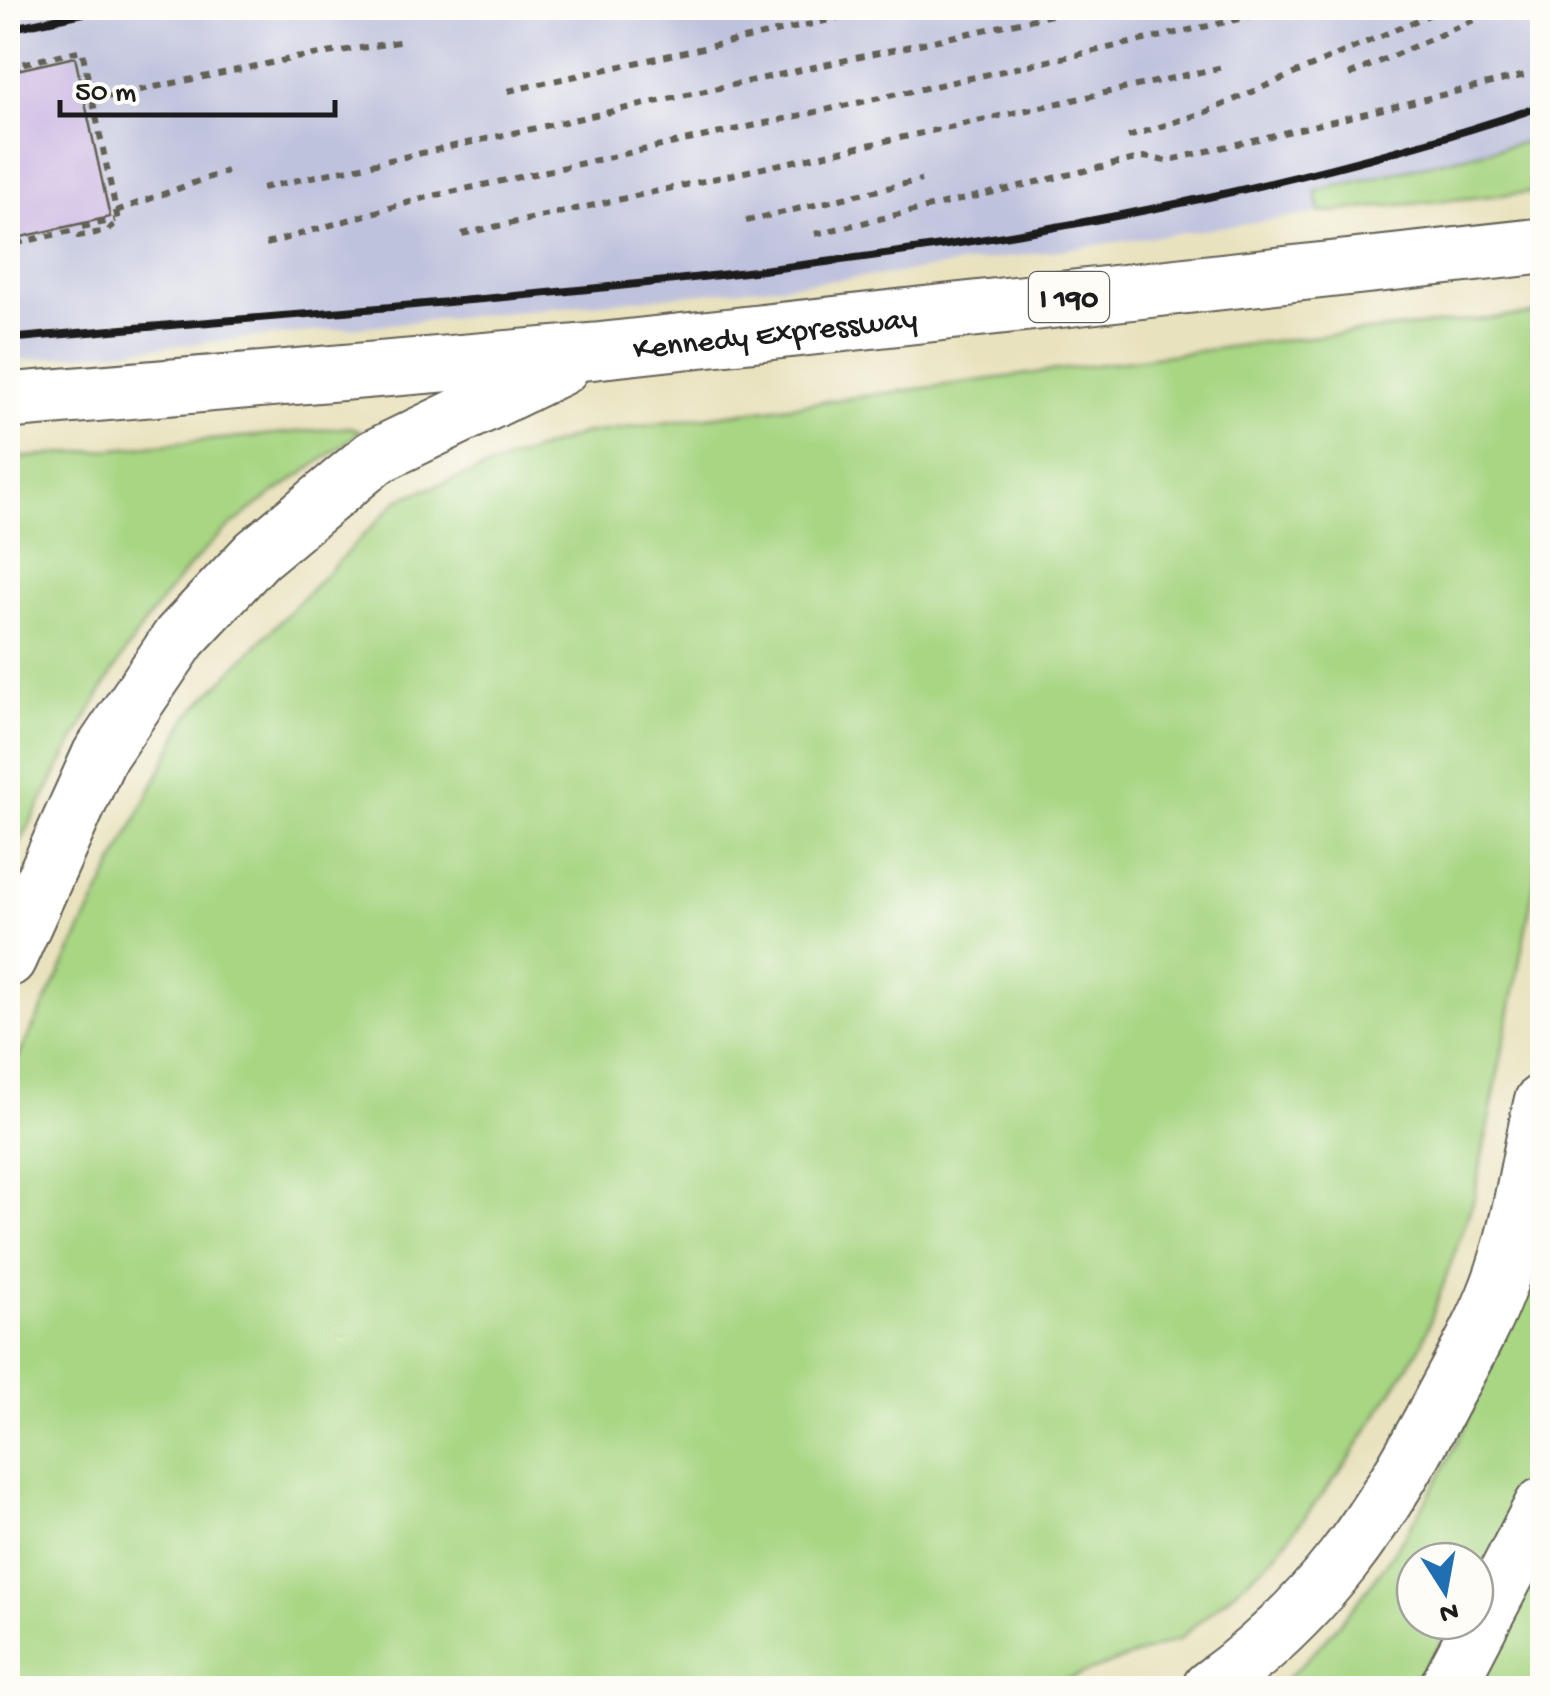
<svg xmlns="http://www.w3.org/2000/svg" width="1550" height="1696" viewBox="0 0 1550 1696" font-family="'Gochi Hand',sans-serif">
  <rect width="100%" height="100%" fill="#fdfcf7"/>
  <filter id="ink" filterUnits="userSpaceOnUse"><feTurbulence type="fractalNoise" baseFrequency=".01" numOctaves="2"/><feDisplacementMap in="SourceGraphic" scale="20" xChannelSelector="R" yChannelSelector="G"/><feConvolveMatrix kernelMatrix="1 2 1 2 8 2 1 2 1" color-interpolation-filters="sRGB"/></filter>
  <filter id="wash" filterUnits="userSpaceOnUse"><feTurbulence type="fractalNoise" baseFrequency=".0048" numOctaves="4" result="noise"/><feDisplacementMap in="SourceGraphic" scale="40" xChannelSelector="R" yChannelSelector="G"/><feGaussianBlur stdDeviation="2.25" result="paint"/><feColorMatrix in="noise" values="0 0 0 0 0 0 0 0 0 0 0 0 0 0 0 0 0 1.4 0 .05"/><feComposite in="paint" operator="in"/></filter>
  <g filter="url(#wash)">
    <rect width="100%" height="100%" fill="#e9e2be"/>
    <polygon fill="#bfc2dd" points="24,8 1542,8 1542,122 1527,127 1530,140 1317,191 1320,213 885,275 8,362 8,11"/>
    <g fill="#a8d683" stroke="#627950" stroke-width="2.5">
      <polygon points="1542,122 1542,191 1320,213 1316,191 1529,141 1526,127"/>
      <polygon points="1542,313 1542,818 1535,881 1474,1199 1422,1344 1348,1461 1274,1557 1178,1640 1043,1688 8,1688 8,1078 187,717 399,499 582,434 1273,341"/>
      <path d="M350,427L361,431C309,473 248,504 202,553C118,641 65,760 8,865V459Z"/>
      <path d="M1542,1210V1446L1482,1583L1475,1593V1561H1415V1621H1456L1411,1688H1277C1419,1558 1491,1392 1542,1210Z"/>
      <polygon points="1542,1563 1542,1688 1468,1688"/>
    </g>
    <g id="blocks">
      <polygon fill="#cab5e3" points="75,57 110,217 8,240 8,72"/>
    </g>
  </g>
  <g filter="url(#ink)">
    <use href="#blocks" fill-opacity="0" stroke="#646155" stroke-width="2.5"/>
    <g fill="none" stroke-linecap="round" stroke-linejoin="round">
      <defs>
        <g id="highway">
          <path id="s1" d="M8,401L596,351L1542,246"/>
          <polyline points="8,959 100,755 180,637 257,555 375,457 561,367"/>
          <path d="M1210,1688C1319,1609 1379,1521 1441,1402C1461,1364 1483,1327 1498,1287C1520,1229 1528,1162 1542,1102"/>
          <polyline points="1447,1688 1542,1506"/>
        </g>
      </defs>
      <use href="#highway" stroke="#646155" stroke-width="59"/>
      <g stroke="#646155" stroke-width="6" stroke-dasharray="8 8" stroke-linecap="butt">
        <polyline points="8,67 82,50 118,220 108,231 78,236 71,231 8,245"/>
        <polyline points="1349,75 1501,8"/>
        <polyline points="508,91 884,8"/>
        <polyline points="92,100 295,58 399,42"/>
        <polyline points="1128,137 1206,112 1445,8"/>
        <polyline points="262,188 1084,8"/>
        <polyline points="116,211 227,171"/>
        <polyline points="746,221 921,180"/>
        <polyline points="82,227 115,220"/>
        <polyline points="462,234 1223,67"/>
        <polyline points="815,234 1144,157 1166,161 1542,71"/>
        <polyline points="266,244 424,198 1290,8"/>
      </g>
      <use href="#highway" stroke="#fff" stroke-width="55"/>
      <g stroke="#1c1c1c" stroke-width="8">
        <polyline points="8,29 107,8"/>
        <path d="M8,339C515,294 1057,271 1542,106"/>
      </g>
    </g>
  </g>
  <g text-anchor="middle" stroke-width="8" stroke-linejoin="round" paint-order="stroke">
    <rect fill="#fdfcf7" stroke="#605f5e" stroke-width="2.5" x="1029" y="272" width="80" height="50" rx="8"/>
    <g font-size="30" font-weight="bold" fill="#1c1c1c">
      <text x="1069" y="307">I 190</text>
    </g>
    <g font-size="32" fill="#1c1c1c" stroke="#fdfcf7">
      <text dy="11" stroke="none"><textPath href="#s1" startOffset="770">Kennedy Expressway</textPath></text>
    </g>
  </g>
  <rect width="1550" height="1696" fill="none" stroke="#fdfcf7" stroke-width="40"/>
  <g transform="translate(1445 1591) rotate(169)"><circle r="48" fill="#fdfcf7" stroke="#a3a29f" stroke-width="2.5"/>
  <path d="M0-8L18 38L0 25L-18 38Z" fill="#1f6fb2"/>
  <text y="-15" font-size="28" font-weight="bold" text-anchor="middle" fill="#1c1c1c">N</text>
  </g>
  <path d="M60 100v15h275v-15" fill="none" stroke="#1c1c1c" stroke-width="5"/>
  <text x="75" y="100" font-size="30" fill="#1c1c1c" stroke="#fdfcf7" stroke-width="8" paint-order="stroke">50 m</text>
</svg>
